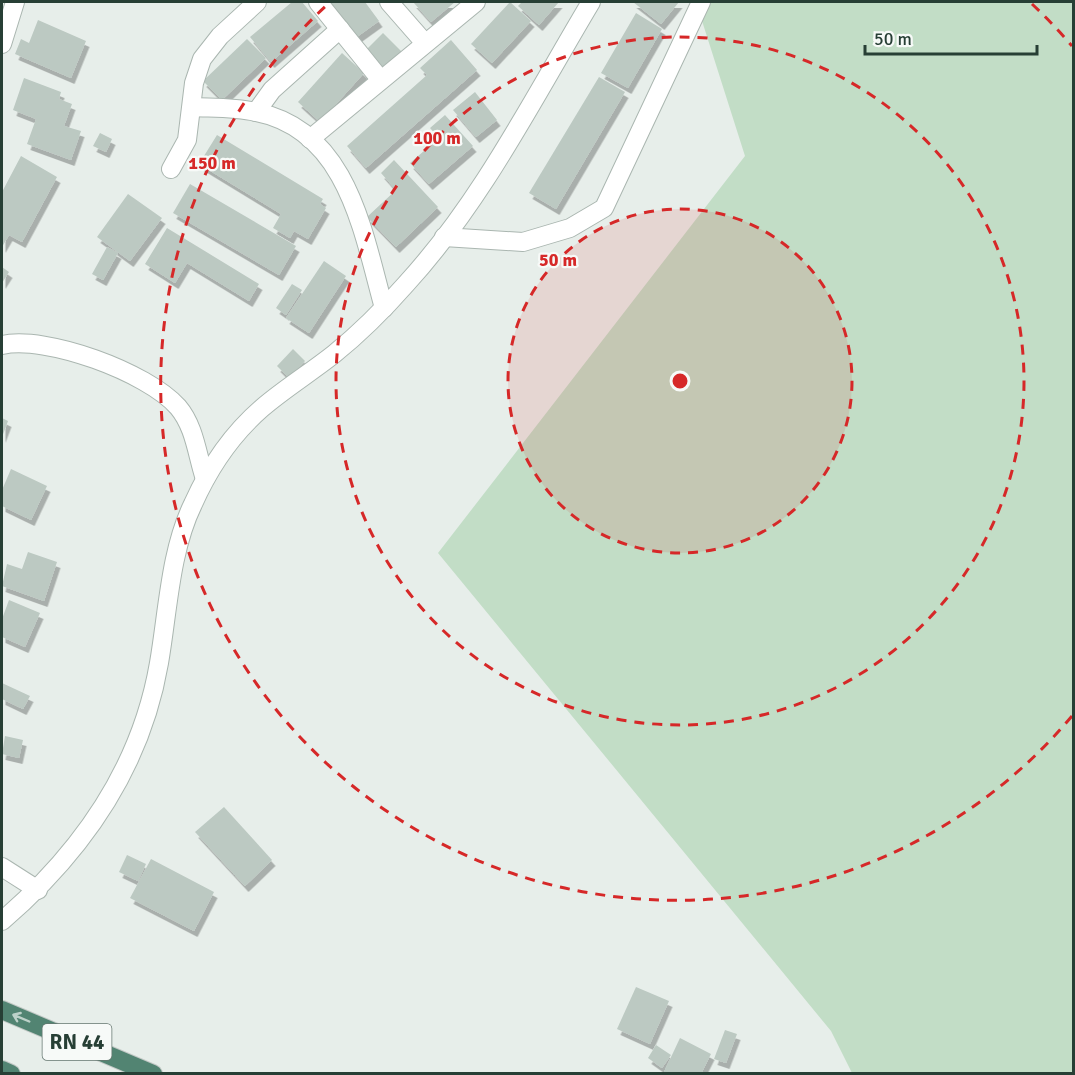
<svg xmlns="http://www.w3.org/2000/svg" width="1075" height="1075" viewBox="0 0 1075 1075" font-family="Signika,sans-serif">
  <defs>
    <filter id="shadow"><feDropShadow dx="3.5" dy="6" stdDeviation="0" flood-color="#0004"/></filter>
  </defs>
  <rect width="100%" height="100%" fill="#e7eeea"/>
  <polygon fill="#c2ddc6" points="696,2 1073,2 1073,1073 852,1073 831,1031 438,553 745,156"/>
  <g fill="#bcc9c2" filter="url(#shadow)">
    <polygon points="292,2 302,2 318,21 271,62 250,37"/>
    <polygon points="327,2 365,2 379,21 354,39"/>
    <polygon points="413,2 455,2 431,22"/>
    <polygon points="510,2 531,21 492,63 471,44"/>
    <polygon points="522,2 559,2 539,25 518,6"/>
    <polygon points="633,2 679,2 661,24"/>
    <polygon points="636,13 662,29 628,88 601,73"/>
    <polygon points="38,20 86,41 71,78 15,54 21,39 29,43"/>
    <polygon points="383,33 405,55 385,74 364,52"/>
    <polygon points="247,39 266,58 222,100 203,81"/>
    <polygon points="451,40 477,70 366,168 347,146 427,75 420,68"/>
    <polygon points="342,53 364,73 320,122 298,102"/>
    <polygon points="599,77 625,92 556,209 529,193"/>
    <polygon points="24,78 61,92 59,99 72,104 64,126 81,131 71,160 27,144 36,119 13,110"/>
    <polygon points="475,92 497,120 476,137 453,110"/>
    <polygon points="445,115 473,146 429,184 410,163 439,138 430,128"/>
    <polygon points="100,133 112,139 106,152 93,146"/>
    <polygon points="217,135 323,199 320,204 326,208 308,239 294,231 290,238 273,228 281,214 199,164"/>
    <polygon points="21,156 57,177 22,242 9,235 2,247 2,192"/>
    <polygon points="394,160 438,207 396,247 367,217 396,190 381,173"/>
    <polygon points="190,184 296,246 279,275 173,213"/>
    <polygon points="128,194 162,218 130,261 97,237"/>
    <polygon points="167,228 259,284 249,301 187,263 175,283 145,264"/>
    <polygon points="107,247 118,253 103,280 92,274"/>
    <polygon points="324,261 346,276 309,333 286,318"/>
    <polygon points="2,267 9,272 2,283"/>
    <polygon points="292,284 302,290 286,315 276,308"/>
    <polygon points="293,349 305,361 289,378 277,366"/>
    <polygon points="2,418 8,421 2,437"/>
    <polygon points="11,469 47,486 31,520 2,506 2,490"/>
    <polygon points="28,552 57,562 44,601 2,586 7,564 22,569"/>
    <polygon points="9,600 40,613 25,647 2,637 2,619"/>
    <polygon points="2,683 30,696 23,709 2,699"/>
    <polygon points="5,736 23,740 19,758 2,754"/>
    <polygon points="224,807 272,860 245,886 195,832"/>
    <polygon points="127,855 146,864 138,881 119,872"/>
    <polygon points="151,859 214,892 194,931 130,898"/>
    <polygon points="636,987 669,1001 650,1044 617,1029"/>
    <polygon points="725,1030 737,1034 726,1063 714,1059"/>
    <polygon points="680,1038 711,1054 701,1074 664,1072"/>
    <polygon points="656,1045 671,1055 662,1068 648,1058"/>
  </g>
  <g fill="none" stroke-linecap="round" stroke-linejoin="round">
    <defs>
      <g id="minor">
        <polyline points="318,2 380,79"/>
        <polyline points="389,2 424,42"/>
        <polyline points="2,44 15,2"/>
        <path d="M192,107C213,108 236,107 256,112C348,130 363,233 384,308"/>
        <polyline points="256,112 272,90 340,29"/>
        <polyline points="310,139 476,2"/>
        <polyline points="171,169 187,140 194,83 202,59 220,36 257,2"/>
        <polyline points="444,237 523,242 570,228 604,208 701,2"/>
        <path d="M2,345C46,335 147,372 178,407C195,427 197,455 205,479"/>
        <polyline points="2,867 38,890"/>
        <path d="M2,921C81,853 141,768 159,663C168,611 170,551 193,504C209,468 232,434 262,408C284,389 310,373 334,354C360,333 384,309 406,284C482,201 534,97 591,2"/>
      </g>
      <g id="trunk">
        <polyline points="2,1010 153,1074"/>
        <polyline points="2,1070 11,1074"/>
      </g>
    </defs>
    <use href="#minor" stroke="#aab6b0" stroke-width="20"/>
    <use href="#trunk" stroke="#c3c9c6" stroke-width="20"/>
    <use href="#minor" stroke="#fff" stroke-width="18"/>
    <use href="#trunk" stroke="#528472" stroke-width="18"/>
  </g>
  <defs><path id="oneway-shaft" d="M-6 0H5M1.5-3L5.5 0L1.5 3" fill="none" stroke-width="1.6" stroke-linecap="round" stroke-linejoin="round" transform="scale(1.5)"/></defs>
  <use stroke="#bdd1c9" href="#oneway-shaft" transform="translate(21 1018) rotate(-157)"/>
  <circle cx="680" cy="381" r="172" fill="#d62828" fill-opacity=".12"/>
  <g fill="none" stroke="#d62828" stroke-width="3" stroke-dasharray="10 8">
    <circle cx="680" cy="381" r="172"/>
    <circle cx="680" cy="381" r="344"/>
    <path d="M1072 716A516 516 0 1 1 328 4M1032 4A516 516 0 0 1 1072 46"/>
  </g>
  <g text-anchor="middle" stroke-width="4.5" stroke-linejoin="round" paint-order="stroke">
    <rect fill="#f7faf8" stroke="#657770" stroke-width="1.5" x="42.5" y="1024" width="69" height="36" rx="4.5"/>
    <g font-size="21" font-weight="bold" fill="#273f35">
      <text x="77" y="1049">RN 44</text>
    </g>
  </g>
  <circle cx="680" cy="381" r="9" fill="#d62828" stroke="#f7faf8" stroke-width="3"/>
  <g font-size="18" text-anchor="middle" font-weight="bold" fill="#d62828" stroke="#f7faf8" stroke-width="4.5" stroke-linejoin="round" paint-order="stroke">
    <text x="437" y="144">100 m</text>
    <text x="212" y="169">150 m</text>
    <text x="558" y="266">50 m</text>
  </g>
  <rect width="1075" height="1075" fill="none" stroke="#273f35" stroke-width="6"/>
  <path d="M865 45v9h172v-9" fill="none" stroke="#273f35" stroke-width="3"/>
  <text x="874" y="45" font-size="18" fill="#273f35" stroke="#f7faf8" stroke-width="4.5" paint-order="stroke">50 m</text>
</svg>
